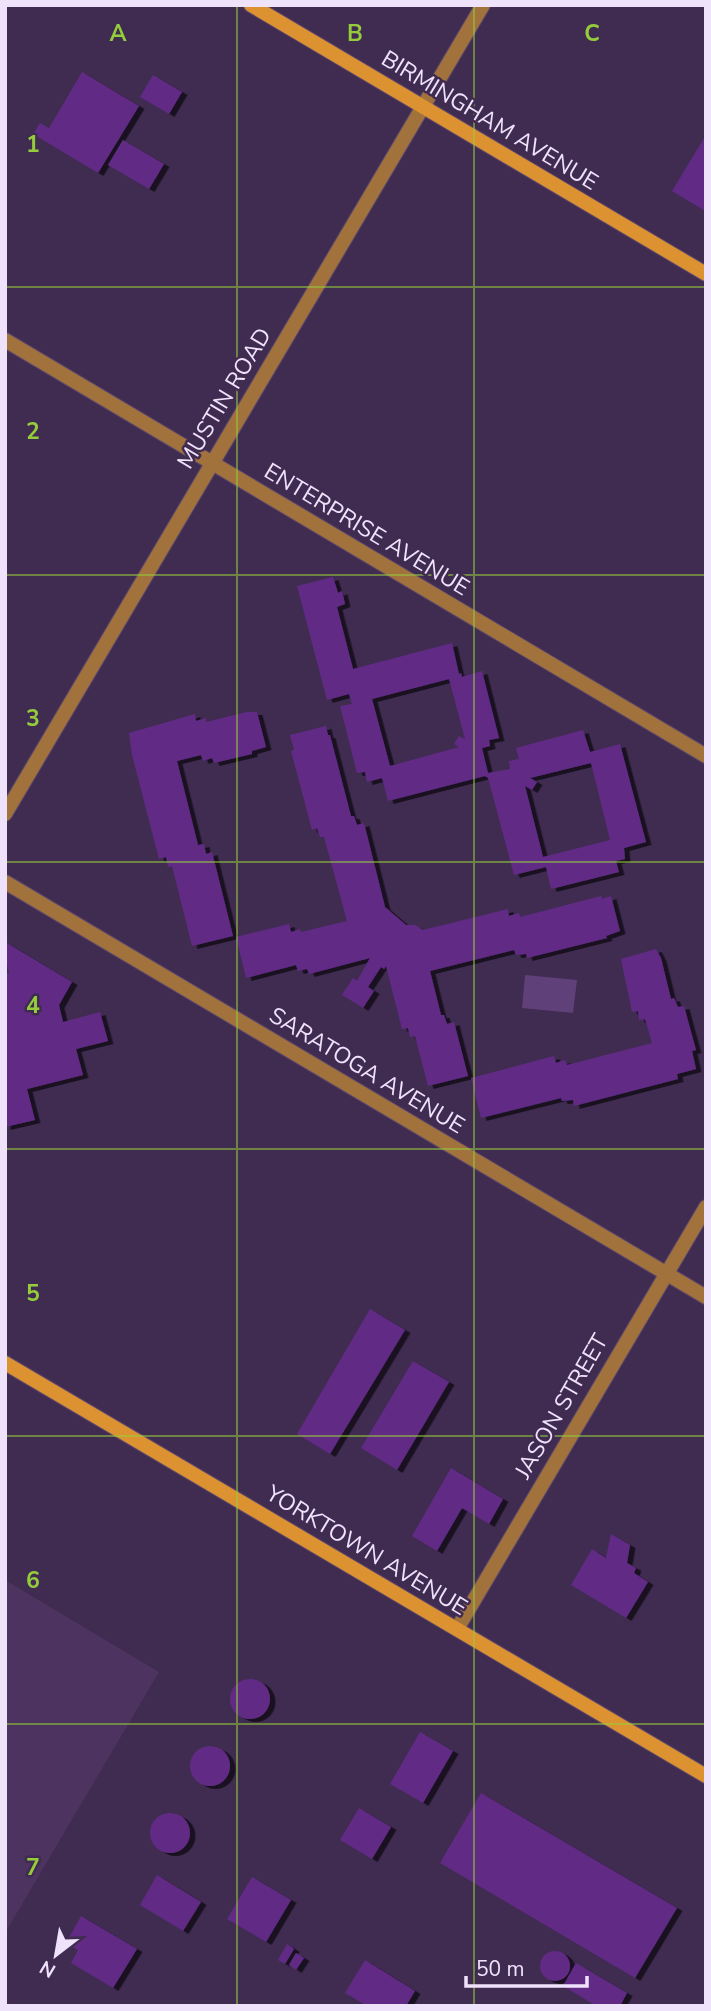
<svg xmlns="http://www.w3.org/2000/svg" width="711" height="2011" viewBox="0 0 711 2011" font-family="'Nunito Sans',sans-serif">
  <defs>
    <filter id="shadow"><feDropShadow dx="5.5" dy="3" stdDeviation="0" flood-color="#0009"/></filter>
  </defs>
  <rect width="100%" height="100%" fill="#402b51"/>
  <polygon fill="#4c3360" points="5,1580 159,1672 5,1933"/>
  <polygon fill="#5f4079" points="525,975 577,980 573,1013 522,1008"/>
  <g fill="#602c85" fill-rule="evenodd" filter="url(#shadow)">
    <polygon points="82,72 139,106 98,173 33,134 40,123 49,128"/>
    <polygon points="153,75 182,92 169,114 140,97"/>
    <polygon points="706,135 706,210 705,211 672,191"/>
    <polygon points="123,140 164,164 149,189 108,165"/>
    <path d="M333,577L338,593L342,591L345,604L337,607L353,669L452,643L459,674L461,673L462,677L482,671L499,738L489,740L490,746L482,748L488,773L510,769L509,761L519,759L516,748L583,730L590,752L620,744L646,842L624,848L625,859L616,861L619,872L551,889L546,867L514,875L488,778L485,776L388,801L382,778L367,782L365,772L357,773L340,706L352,704L349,694L327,700L297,586ZM449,679L465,739L459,736L454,744L459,747L390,766L372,699ZM591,763L610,840L543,857L525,786L532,790L537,782L530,778Z"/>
    <polygon points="247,712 257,712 266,747 252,751 252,754 214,763 212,758 203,761 201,755 177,761 198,845 204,844 206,854 212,852 233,936 192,946 172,866 168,867 166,857 159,859 132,755 129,733 195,714 196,721 206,718 206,722"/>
    <polygon points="326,726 328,735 330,735 351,816 354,816 357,825 364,823 385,907 406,925 415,925 423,930 508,909 509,916 519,913 520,917 601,896 602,899 611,896 620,931 606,936 607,938 527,958 526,954 516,955 514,950 430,971 441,1015 444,1015 447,1024 454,1022 468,1076 428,1086 415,1036 410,1037 408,1028 402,1029 386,966 384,969 381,967 368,987 374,991 363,1008 342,995 353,978 357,981 370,958 309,974 307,969 298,971 296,965 246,978 236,937 289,924 291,932 300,929 301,932 347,921 324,837 320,837 317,828 312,830 291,751 294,750 290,735"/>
    <polygon points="5,942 72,982 59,1005 63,1022 100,1012 108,1041 76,1049 83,1075 27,1089 35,1120 5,1127 5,974 9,973 5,957"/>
    <polygon points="656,949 661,958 671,999 674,998 678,1007 684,1006 696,1050 692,1051 696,1069 677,1074 678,1079 574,1106 573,1100 562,1101 561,1098 481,1118 471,1078 554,1056 556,1063 565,1060 567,1065 652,1043 645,1019 639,1020 638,1011 632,1012 621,959"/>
    <polygon points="370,1309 405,1330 330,1454 297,1434"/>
    <polygon points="413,1361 449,1382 397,1470 361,1448"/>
    <polygon points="451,1468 503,1499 489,1524 462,1508 437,1551 412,1536"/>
    <polygon points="611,1534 630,1545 627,1563 636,1568 634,1573 648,1582 626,1618 571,1585 592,1549 606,1558"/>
    <circle cx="250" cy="1699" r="20"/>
    <polygon points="420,1732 453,1751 423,1803 390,1784"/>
    <circle cx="210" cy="1766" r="20"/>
    <polygon points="481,1793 677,1908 635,1978 440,1863"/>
    <polygon points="359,1808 391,1827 372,1859 340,1840"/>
    <circle cx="170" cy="1833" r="20"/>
    <polygon points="157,1875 201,1902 183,1931 140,1905"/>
    <polygon points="252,1877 291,1900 266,1942 227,1919"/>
    <polygon points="81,1916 137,1949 113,1988 71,1963 78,1950 66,1943"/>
    <polygon points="287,1944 294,1949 285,1964 278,1960"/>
    <circle cx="555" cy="1966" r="15"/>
    <polygon points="296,1953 304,1958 296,1970 289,1965"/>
    <polygon points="365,1960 415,1991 406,2006 367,2006 345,1993"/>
    <polygon points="576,1963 627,1993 620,2006 596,2006 563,1986"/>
  </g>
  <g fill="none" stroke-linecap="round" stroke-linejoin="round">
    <defs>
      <g id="street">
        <polyline points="5,340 706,756"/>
        <polyline points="5,814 483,5"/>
        <polyline points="5,882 706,1297"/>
        <polyline points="457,1629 706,1207"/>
      </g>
      <g id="secondary">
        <polyline points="251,5 706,274"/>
        <polyline points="5,1363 706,1776"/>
      </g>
    </defs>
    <use href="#street" stroke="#5c486c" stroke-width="16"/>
    <use href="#secondary" stroke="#5c486c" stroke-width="16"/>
    <use href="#street" stroke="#a1723c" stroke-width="14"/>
    <use href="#secondary" stroke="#dd9231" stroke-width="14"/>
  </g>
  <path fill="none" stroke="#95cc3b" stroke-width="2" stroke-opacity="0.55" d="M237,5V2006M474,5V2006M5,287H706M5,575H706M5,862H706M5,1149H706M5,1436H706M5,1724H706"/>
  <g text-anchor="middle" stroke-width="5" stroke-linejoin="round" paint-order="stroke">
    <g font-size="23" fill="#efe2fb" stroke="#402b51">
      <text transform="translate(490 120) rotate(31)" y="8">BIRMINGHAM AVENUE</text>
      <text transform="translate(224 398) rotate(-59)" y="8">MUSTIN ROAD</text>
      <text transform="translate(367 529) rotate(31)" y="8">ENTERPRISE AVENUE</text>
      <text transform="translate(367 1070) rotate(31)" y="8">SARATOGA AVENUE</text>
      <text transform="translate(561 1406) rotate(-60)" y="8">JASON STREET</text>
      <text transform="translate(367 1550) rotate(31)" y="8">YORKTOWN AVENUE</text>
    </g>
  </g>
  <g font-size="23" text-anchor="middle" font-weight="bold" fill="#95cc3b" stroke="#402b51" stroke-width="5" stroke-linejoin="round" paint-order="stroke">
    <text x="118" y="41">A</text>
    <text x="355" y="41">B</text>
    <text x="592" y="41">C</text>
    <text x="33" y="152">1</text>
    <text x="33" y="439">2</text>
    <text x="33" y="726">3</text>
    <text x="33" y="1013">4</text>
    <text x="33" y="1301">5</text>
    <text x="33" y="1588">6</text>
    <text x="33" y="1875">7</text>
  </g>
  <rect width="711" height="2011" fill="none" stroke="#efe2fb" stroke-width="14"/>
  <g transform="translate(56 1955) rotate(211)" stroke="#402b51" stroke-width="5" paint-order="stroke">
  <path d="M0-5L12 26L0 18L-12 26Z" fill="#efe2fb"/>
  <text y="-10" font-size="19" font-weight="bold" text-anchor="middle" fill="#efe2fb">N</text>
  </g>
  <path d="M466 1976v10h121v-10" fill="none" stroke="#efe2fb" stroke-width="3.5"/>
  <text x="476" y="1976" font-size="21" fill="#efe2fb" stroke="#402b51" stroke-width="5" paint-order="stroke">50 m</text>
</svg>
